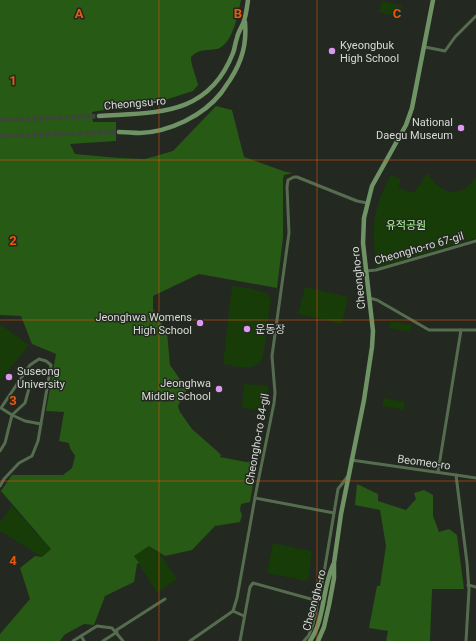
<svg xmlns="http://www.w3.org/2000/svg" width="476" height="641" viewBox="0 0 476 641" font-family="Roboto,'Noto Sans KR',sans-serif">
  <rect width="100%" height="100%" fill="#232821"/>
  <g fill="#173c08">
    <polygon points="382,1 402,6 399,17 379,12"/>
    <path d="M427,173C437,185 444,196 462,190C467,188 473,182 476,177V238L377,268C371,230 372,209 391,175L400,179L399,188L413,193L419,186Z"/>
    <path d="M232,286L249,288L267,293L271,300L263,357C256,373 237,366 223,364Z"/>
    <polygon points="305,287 348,297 342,324 298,314"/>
    <polygon points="391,321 412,325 411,332 389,328"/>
    <polygon points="1,325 29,345 0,381 0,326"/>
    <polygon points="244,384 268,386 266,410 242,408"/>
    <polygon points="384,398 405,402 404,410 382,406"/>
    <polygon points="12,506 51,549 42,557 0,531 0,522"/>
    <polygon points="273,543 311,551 312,553 308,579 306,581 267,573"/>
    <polygon points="149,545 163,558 177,579 157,593 134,556"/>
  </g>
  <g fill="#275a14">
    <path d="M0,0H241C238,13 233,45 217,49C206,51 200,48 191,57C191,67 196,75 198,85L193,91L162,101L92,112L93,122H116V141L70,144L75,154L119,158L145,159L173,151L216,106L232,110L244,157L286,172L293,173L284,175L283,179V238L277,288L199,274L153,296V309L167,332L170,365L187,389L178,406L180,412L192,429L217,451L221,455L220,457L246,462L257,461L250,502L241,504L240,510L242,515L240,522L215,526L192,550L165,556L149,546L134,556L139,563L137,564L134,582L105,596L94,625L84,624L64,635L60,641H0V634L30,599L20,568L35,556L42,557L51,549L1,491L12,475H63L72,468L75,456L70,448L69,443L59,441L64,412L46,411L56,354L32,344L21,316L0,315Z"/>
    <polygon points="357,484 378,494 378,501 406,510 416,499 414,493 424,490 433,495 433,516 439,532 449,529 457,535 464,589 432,589 430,641 386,641 388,631 369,628 377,586 380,586 386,546 380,510 355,505"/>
  </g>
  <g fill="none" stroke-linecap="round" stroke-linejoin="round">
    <g stroke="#3e433c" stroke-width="4.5" stroke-dasharray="4.5 2" stroke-linecap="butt">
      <polyline points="0,120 99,116"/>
      <polyline points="0,136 119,132"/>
    </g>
    <g stroke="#566c4f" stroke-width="3">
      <polyline points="425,47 445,51 455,37 476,16"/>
      <polyline points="366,271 376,270 476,241"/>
      <polyline points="369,298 377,300 429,330 476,330"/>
      <polyline points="31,381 25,403 12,415 25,421 41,424"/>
      <polyline points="0,451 5,443 12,415 1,408 30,365 39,359 46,361 51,365 38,441 32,456 19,463 4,479 0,486"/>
      <polyline points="351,460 456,475 467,563 469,590 466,641"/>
      <polyline points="438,472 461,330"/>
      <polyline points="456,475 476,478"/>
      <polyline points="255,498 334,513"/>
      <polyline points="468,585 476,587"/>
      <polyline points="233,611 244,616"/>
      <polyline points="115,631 165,599"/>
      <polyline points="81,636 84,641"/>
      <polyline points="73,641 97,626 112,628 123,641"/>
      <polyline points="103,641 117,632"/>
      <polyline points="190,641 233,611 237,598 256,492 274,403 275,393 272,356 289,233 287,187 288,180 294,177 297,177 357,201 367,203"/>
      <polyline points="240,641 250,587 253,583 318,601"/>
      <polyline points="304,641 309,635 313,624 324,573 338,489 348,476"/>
    </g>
    <g stroke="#6f9365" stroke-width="4.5">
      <path d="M99,116C156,112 208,117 233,53C235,48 235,43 237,38C238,32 242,27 244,21C246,15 247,7 248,0"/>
      <path d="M119,132C126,132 133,133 140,133C169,132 203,116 221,93C224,89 227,84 230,80C242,61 247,44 245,22"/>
      <path d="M310,641C325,619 322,589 333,565"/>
      <polyline points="318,641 324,627 329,605 334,578 334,563 341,514 364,400 372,347 373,331 363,243 364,218 372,186 406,125 412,108 433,0"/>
    </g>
  </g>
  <path fill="none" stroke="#e8590c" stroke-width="1" stroke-opacity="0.55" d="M159,0V641M317,0V641M0,160H476M0,320H476M0,481H476"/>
  <g fill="#de98f2" stroke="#232821" stroke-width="1.5">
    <circle cx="332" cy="51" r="4"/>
    <circle cx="461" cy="128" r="4"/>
    <circle cx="200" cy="323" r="4"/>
    <circle cx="247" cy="329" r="4"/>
    <circle cx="9" cy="377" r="4"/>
    <circle cx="219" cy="389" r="4"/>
  </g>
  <g text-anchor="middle" stroke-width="3" stroke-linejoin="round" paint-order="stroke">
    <g font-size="11" fill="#d7dad6" stroke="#232821" text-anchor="start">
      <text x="340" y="49">Kyeongbuk<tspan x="340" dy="13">High School</tspan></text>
      <text x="453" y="126" text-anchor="end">National<tspan x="453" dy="13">Daegu Museum</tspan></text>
      <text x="192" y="321" text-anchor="end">Jeonghwa Womens<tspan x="192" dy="13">High School</tspan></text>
      <text x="255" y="333">운동장</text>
      <text x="17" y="375">Suseong<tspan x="17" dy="13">University</tspan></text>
      <text x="211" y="387" text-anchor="end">Jeonghwa<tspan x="211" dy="13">Middle School</tspan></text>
    </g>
    <g font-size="11" fill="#d7dad6" stroke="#232821">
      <text transform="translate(135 103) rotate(-5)" y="4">Cheongsu-ro</text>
      <text transform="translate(419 248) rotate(-16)" y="4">Cheongho-ro 67-gil</text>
      <text transform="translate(358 278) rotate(-96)" y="4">Cheongho-ro</text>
      <text transform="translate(257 439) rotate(-80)" y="4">Cheongho-ro 84-gil</text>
      <text transform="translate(424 462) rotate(8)" y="4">Beomeo-ro</text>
      <text transform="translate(314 600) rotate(-75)" y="4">Cheongho-ro</text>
    </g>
    <g font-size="11" fill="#b1fa9b" stroke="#232821">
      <text x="406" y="229">유적공원</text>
    </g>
  </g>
  <g font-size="13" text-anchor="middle" font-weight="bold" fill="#e8590c" stroke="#232821" stroke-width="3" stroke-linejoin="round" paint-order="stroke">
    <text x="79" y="18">A</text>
    <text x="238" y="18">B</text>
    <text x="397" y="18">C</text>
    <text x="13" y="85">1</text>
    <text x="13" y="245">2</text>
    <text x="13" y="405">3</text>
    <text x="13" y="565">4</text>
  </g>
</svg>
